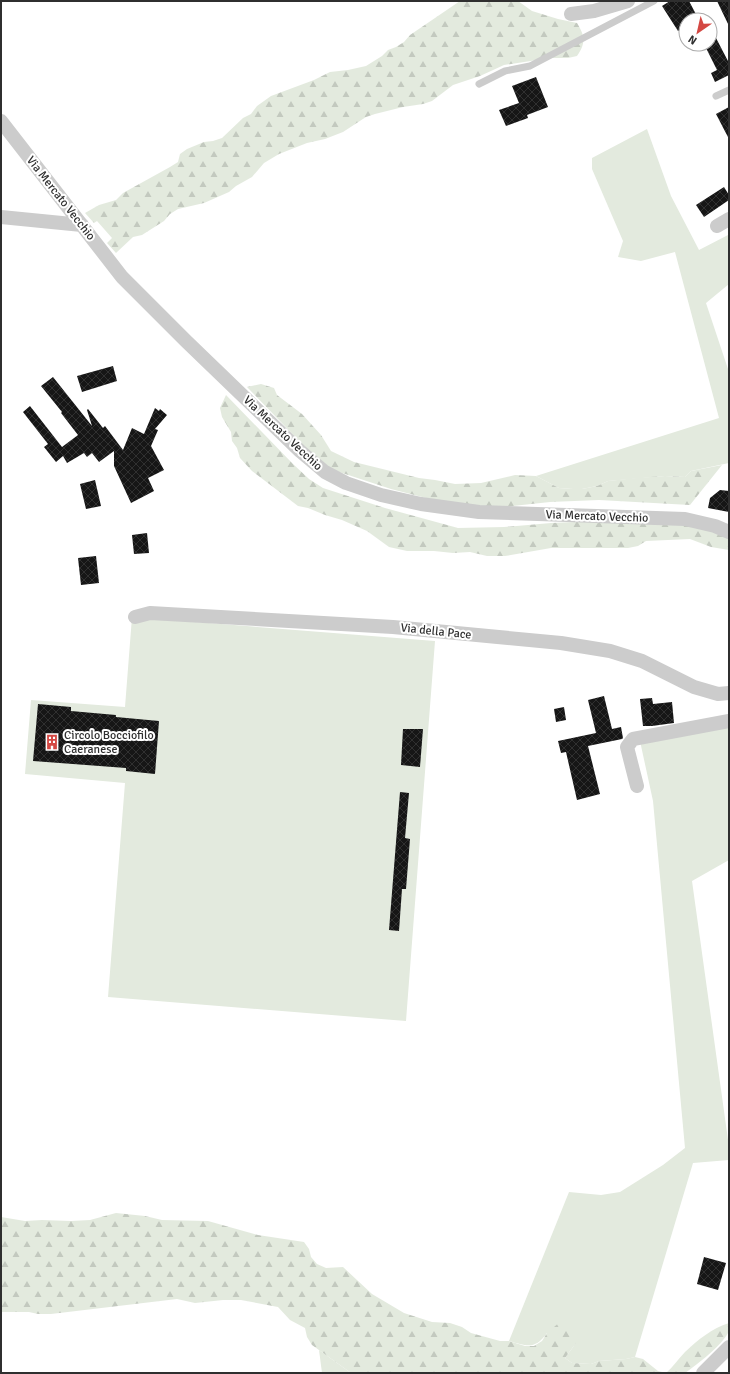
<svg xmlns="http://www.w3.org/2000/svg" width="730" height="1374" viewBox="0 0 730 1374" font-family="Signika,sans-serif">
  <defs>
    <pattern id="forest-firs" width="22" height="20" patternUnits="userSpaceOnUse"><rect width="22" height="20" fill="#e3eade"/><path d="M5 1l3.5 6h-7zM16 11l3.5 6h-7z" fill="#c3c9bf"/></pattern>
    <pattern id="building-cross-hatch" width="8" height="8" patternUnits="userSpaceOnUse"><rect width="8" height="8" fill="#161616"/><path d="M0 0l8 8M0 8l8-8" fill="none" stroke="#303030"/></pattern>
  </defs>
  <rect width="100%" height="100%" fill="#fff"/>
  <g fill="#e3eade">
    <polygon points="647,129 671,196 699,250 728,235 729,237 729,284 706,303 729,372 729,463 691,471 685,477 665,476 608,481 597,486 582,489 573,489 559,488 536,476 719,418 675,252 641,261 618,257 623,241 592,169 592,158"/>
    <polygon points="132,617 435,641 406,1021 108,997 125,783 25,774 31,700 125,707"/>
    <path d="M729,724V860L692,881L729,1147V1160L693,1163L635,1357L626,1359L599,1361L591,1364L572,1363L565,1358L576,1343L547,1333C535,1350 527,1346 509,1341L569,1192L601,1195L620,1192L663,1165L685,1148L653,801L640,741Z"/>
    <polygon points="319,1350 351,1373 322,1373"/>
  </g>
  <g fill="url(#forest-firs)">
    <path d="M460,1H518L532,11L558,19L577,23C585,36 586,43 577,56L568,58H550L504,65L480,76L453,85L432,101L423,104L403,107L375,114L366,117L343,132L325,139L307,143L279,154L264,163L252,177L236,186L229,192L204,203L178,209L170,214L164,221L142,235L133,237L116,253L107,243L112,238L97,221L94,223L85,213L99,205L116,200L123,193L170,167L178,162L180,154L187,149L204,142L213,141L222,138L243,118L251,114L257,106L271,96L314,80L330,72L348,70L366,66L382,56L388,50L396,47L404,42L410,35Z"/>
    <polygon points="261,384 274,388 277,395 302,414 321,435 331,451 354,462 419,478 435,480 455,484 481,483 515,475 536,476 559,488 573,489 582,489 597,486 608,481 636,478 665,476 685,477 691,471 722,465 690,505 599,500 550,502 502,507 461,507 391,489 333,470 306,448 247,387"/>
    <polygon points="226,395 292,463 309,479 323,488 385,508 458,528 504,527 551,523 598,521 667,523 708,528 729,536 729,550 711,547 690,539 646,541 638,546 628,548 551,548 505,556 487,556 470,552 453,553 434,551 407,551 389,547 367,531 342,520 325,515 308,508 298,506 252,471 240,458 237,448 232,441 231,432 222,417 220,408"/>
    <path d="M116,1213L145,1216L162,1220L208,1221L258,1235L304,1242L309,1249L311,1257L317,1264L326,1268L343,1267L372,1294L404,1313L432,1322L450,1323L462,1327L471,1333L500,1341H509L525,1346H534L542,1341L547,1333L561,1321C571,1328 575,1331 576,1343L565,1358L572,1363L591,1364L599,1361L626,1359L635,1357L643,1359L658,1371L666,1373C673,1367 678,1359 685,1352C698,1340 712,1328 729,1323C729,1327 729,1330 728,1333C721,1346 698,1364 685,1373H351L312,1345L307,1337L305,1328L290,1320L278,1307L241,1300H223L195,1303L177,1299L51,1314H38L29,1312H1V1217L25,1221L42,1220L71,1221L90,1220Z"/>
  </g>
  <g fill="url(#building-cross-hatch)">
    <polygon points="670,1 689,1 699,20 686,20 686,27 678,31 662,6"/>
    <polygon points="717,1 729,1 729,26"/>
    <polygon points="716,38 729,63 729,75 715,82 711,73 717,70 704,44 710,44 710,41"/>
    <polygon points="536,77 548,107 527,115 528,118 506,126 499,110 519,103 512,86"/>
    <polygon points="729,107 729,139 716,114"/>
    <polygon points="724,187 729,195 729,200 704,217 696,205"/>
    <polygon points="113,366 117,381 82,392 77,376"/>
    <polygon points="53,377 92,426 87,410 88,409 103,428 105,426 123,450 132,428 144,434 155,408 159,411 160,409 167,415 155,429 158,430 151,446 164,470 148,478 154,491 131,503 114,466 114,451 99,462 92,453 87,457 84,453 67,463 63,456 56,462 44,447 48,444 23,412 30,406 62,447 78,435 61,413 62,412 41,386"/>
    <polygon points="95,480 101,506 86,509 80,484"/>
    <polygon points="720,490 729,491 729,512 708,508 710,498"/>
    <polygon points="147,533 149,553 134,554 132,535"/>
    <polygon points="96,556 99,583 81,585 78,558"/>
    <polygon points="604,696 612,729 621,727 623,738 622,739 588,746 600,794 577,800 566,752 561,753 558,741 596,733 588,700"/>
    <polygon points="652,698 653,704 672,702 674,723 652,726 643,726 640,699"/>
    <polygon points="38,704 71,707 71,711 116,715 116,717 159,721 155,774 126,771 126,768 33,761"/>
    <polygon points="564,707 566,720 556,722 554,709"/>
    <polygon points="403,729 423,729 420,767 401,765"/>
    <polygon points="400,792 409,793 405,838 410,839 406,889 402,889 399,931 389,930"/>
    <polygon points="704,1257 726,1263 718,1290 697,1284"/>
  </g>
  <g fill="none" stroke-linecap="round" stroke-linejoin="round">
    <g stroke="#ccc" stroke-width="7">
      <polyline points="479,84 505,71 530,66 654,1"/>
      <polyline points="716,96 729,90"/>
    </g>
    <g stroke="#ccc" stroke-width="14">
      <polyline points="571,14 594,11 628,1"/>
      <polyline points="1,121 122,277 186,341 300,451 325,472 346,483 381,495 421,504 479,512 685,519 715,526 729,532"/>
      <polyline points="1,217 82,225"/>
      <polyline points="717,226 729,219"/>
      <polyline points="135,617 150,613 393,627 561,643 610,651 642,661 694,687 718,694 729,693"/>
      <polyline points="637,786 627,747 633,739 729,721"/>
      <polyline points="703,1373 729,1347"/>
    </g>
  </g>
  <defs>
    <symbol id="building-bare" viewBox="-9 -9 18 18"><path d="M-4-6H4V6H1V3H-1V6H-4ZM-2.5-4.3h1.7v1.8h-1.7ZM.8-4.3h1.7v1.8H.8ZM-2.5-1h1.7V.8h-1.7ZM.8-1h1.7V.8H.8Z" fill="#d44843" stroke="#fff" stroke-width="2.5" paint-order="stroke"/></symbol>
  </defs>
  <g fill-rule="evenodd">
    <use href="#building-bare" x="41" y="731" width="22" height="22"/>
  </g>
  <g text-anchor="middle" stroke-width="4" stroke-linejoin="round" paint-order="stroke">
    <g font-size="12" fill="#2f2f2f" stroke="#fff">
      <text transform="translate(61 198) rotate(52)" y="4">Via Mercato Vecchio</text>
      <text transform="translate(283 433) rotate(43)" y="4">Via Mercato Vecchio</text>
      <text transform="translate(597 516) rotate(2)" y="4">Via Mercato Vecchio</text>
      <text transform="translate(436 631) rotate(6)" y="4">Via della Pace</text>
    </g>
    <g font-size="12" fill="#2f2f2f" stroke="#fff" text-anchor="start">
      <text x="64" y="739">Circolo Bocciofilo<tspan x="64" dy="14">Caeranese</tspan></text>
    </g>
  </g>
  <rect width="730" height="1374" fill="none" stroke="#2f2f2f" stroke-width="4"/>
  <g transform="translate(698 32) rotate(214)"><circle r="19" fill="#ffffff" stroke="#acacac"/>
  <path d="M0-3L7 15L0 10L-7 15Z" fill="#d44843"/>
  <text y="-6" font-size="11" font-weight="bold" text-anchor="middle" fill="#2f2f2f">N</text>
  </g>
</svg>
